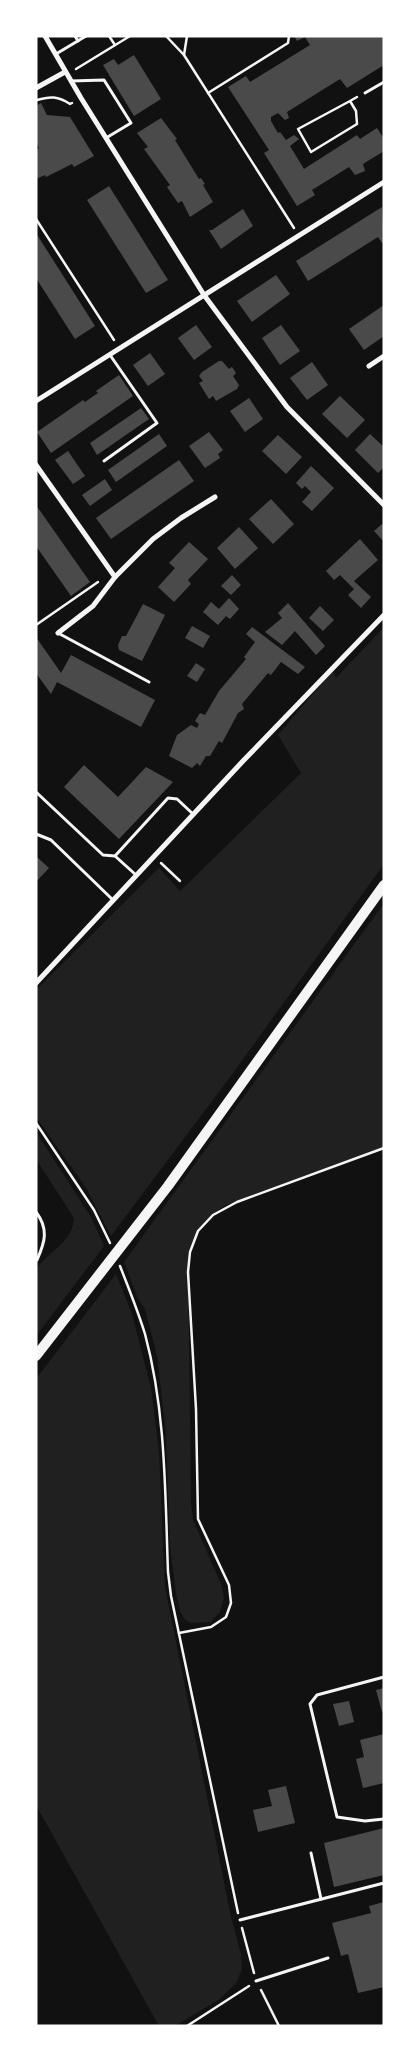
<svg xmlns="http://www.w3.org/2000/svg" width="420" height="2062" viewBox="0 0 420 2062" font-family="Cabin,sans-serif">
  <rect width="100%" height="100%" fill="#111"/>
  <g fill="#202020">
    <polygon points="384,627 384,864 233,1073 111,1236 86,1188 36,1117 36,990 159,868 180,891 301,773 278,735 333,670 336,678"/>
    <path d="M384,903V1147L224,1206C205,1218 196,1231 188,1252L191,1502L193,1520L221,1584L224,1598L220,1612L211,1622L191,1623L185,1620L180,1611L176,1593L170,1547L166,1434L157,1356L145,1309L138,1299L124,1262Z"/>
    <path d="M36,1132L91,1217L104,1246L36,1336V1269C49,1251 73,1242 74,1218L36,1159Z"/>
    <polygon points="116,1274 132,1314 151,1388 159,1452 165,1587 231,1917 241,1954 242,1969 236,1983 220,1999 175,2026 159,2026 36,1805 36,1379"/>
  </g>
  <g fill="#4a4a4a">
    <polygon points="294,36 382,36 384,38 384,65 347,88 340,79 287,112 289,118 285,120 278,113 271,117 271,121 278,133 280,132 286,140 294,135 299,139 290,146 304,169 357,135 360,139 377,128 384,139 384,151 363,164 365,171 355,175 349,167 312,190 315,195 297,206 264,153 269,150 228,87 246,76 250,82 310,45 305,37 297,41"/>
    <polygon points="134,55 161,99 134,116 103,65 114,59 118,65"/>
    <polygon points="41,103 47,115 70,117 94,156 74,167 72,164 46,177 45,175 36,179 36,150 39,148 36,142 36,106"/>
    <polygon points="161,118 177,139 175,140 199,179 201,178 205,184 203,185 213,202 190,217 182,201 178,203 167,187 170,185 144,149 148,147 137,133"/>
    <polygon points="109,186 168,280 146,293 87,200"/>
    <polygon points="382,207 384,242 382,243 378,237 308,281 296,261"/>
    <polygon points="243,209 253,226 221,249 209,230 212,230"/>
    <polygon points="36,233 95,326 75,339 36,278"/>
    <polygon points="276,275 290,294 252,322 237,301"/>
    <polygon points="384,305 384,336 364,350 349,329"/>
    <polygon points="196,325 212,347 194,360 178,338"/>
    <polygon points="281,325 300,351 280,365 262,338"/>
    <polygon points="150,353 165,374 148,386 133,365"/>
    <polygon points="219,361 222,361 229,369 232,367 236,373 233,376 239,385 237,389 216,401 213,396 209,399 199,383 203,381 199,376 202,372"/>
    <polygon points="312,362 328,385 307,400 290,378"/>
    <polygon points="119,375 133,396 51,453 37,432 83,400 85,402 92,397 98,393 96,391"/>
    <polygon points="340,396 365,420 347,438 322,414"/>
    <polygon points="249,398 263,419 245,432 230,411"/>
    <polygon points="141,408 149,419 97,455 90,443"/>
    <polygon points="209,432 223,450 218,454 220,458 205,468 189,446"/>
    <polygon points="159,434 167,446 116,482 108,470"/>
    <polygon points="370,434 384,447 384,467 378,473 355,450"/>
    <polygon points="278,435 302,457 286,474 262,451"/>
    <polygon points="68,451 85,476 73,484 55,460"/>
    <polygon points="179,460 194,481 111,539 96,518"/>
    <polygon points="311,466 334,488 312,511 302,502 311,492 305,486 302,489 296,483"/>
    <polygon points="105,479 112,490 90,506 82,495"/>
    <polygon points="271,499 294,524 273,544 249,519"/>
    <polygon points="36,505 90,582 71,596 36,546"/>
    <polygon points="382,524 384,526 384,542 374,531"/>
    <polygon points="239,527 258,548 235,569 217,548"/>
    <polygon points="360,539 378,560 354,581 371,597 361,608 348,595 354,589 340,575 334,580 326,571"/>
    <polygon points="189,542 208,559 188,580 191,584 174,602 158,587 175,568 169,563"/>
    <polygon points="232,575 241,585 231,595 221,586"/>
    <polygon points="229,598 239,609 230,619 226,616 218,625 203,612 211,602 219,609"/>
    <polygon points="288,603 325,646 316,655 295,631 282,645 265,632 282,618 278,613"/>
    <polygon points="143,604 165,615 142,661 119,650 118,645 122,636 126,636"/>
    <polygon points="320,606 334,620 323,631 309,618"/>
    <polygon points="192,626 210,636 203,648 185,638"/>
    <polygon points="252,627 305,667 298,674 281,662 271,675 268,673 242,704 244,709 238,713 222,743 219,741 210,756 206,756 200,766 197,763 192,768 169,756 177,735 191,725 197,728 199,724 195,721 200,713 205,715 219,691 246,659 244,657 255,642 246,634"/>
    <polygon points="36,637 61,673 71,655 155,700 141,727 57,682 51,694 36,673"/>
    <polygon points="196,663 205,669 197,682 187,676"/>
    <polygon points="84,765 118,797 146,767 173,782 119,839 64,787"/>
    <polygon points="36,856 49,868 36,882"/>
    <polygon points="384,1688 384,1711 382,1712 376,1690"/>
    <polygon points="349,1701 354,1722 339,1726 333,1704"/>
    <polygon points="384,1734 384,1783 363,1788 356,1759 364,1757 360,1740"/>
    <polygon points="286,1786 295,1823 258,1832 253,1810 272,1806 268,1790"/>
    <polygon points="384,1828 384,1875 334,1887 324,1843"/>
    <polygon points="384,1902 384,1987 358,1993 348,1954 341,1956 332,1923 371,1913 369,1906"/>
  </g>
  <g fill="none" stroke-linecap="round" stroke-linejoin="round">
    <g stroke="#f5f5f5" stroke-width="2.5">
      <polyline points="109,36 115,45"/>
      <polyline points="166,36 184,55 294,228"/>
      <polyline points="184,55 187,36"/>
      <polyline points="76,69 130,36"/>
      <polyline points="208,93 288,43 289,36"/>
      <path d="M37,100C50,96 58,96 70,104L72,103"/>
      <polyline points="350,101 356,111 357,124 311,152 298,129 350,101 357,97"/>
      <polyline points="36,219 114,340"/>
      <polyline points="36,625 98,582"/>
      <polyline points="161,863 180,881"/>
      <polyline points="36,1123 94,1210 110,1243"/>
      <path d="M120,1266C129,1289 138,1311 145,1334C166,1412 165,1492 168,1572L171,1596L238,1913"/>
      <polyline points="179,1633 211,1627 226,1617 231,1603 229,1585 198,1519 196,1409 188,1272 190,1252 198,1231 213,1215 237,1202 384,1148"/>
      <polyline points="242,1928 254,1973"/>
      <polyline points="261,1990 279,2026"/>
      <polyline points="187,2026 249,1986"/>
    </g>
    <g stroke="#f5f5f5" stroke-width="3">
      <polyline points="75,36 78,41"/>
      <polyline points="56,54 86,36"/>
      <polyline points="71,81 104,80 131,123 106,138"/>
      <polyline points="365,93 384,82"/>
      <polyline points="104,461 157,423 110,355"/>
      <polyline points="58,633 149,682"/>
      <polyline points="36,792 103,855 115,856 136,875"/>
      <polyline points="36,834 51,840 113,900"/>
      <polyline points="115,856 168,798 177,799 193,814"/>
      <path d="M36,1212C49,1229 45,1242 37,1260"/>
      <polyline points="384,1677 317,1695 310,1704 337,1817 365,1821 384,1819"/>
      <polyline points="311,1853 321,1899"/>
      <polyline points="240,1920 384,1883"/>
      <polyline points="256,1981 328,1958"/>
    </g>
    <g stroke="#f5f5f5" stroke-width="5">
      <polyline points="45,36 81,98 204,295 287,407 384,505"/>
      <polyline points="36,88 65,72"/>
      <polyline points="369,366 384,356"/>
      <polyline points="36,401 384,182"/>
      <polyline points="36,465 115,577"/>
      <polyline points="58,633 93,606 115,577 153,539 181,518 215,497"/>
      <polyline points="36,983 243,761 384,615"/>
    </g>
    <polyline stroke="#f5f5f5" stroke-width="10" points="36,1356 168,1186 384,885"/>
  </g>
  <rect width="420" height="2062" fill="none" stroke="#ffffff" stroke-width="75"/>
</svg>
